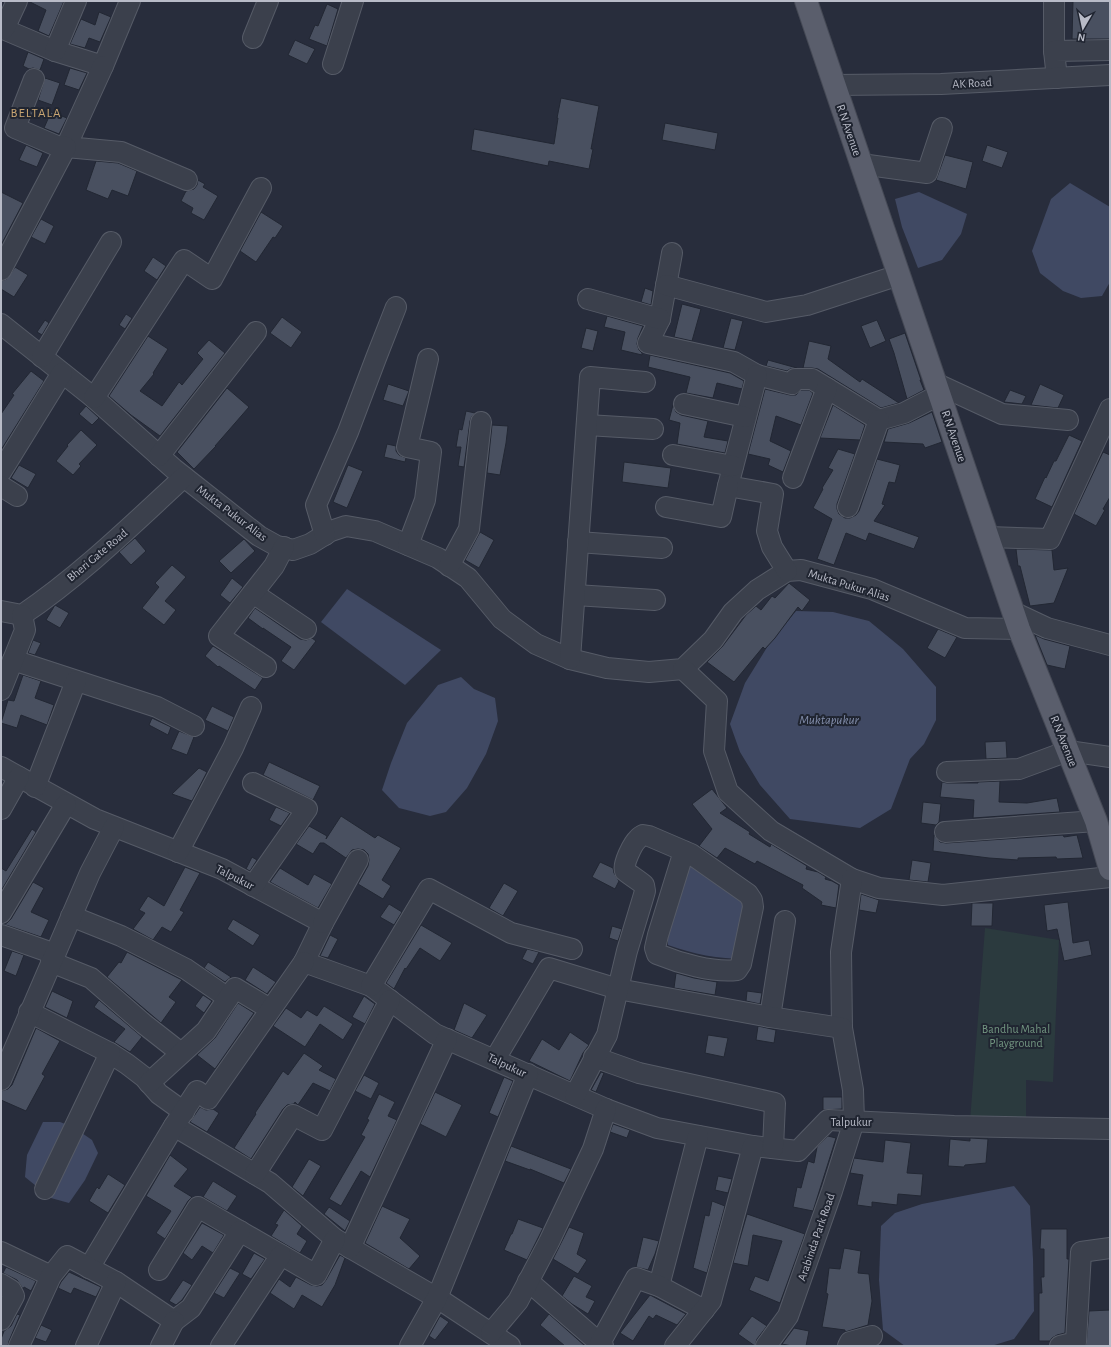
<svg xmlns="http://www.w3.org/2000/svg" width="1111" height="1347" viewBox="0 0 1111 1347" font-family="'Alegreya Sans',sans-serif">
  <rect width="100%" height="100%" fill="#282d3c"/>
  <polygon fill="#2b3a3e" points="985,928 1059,940 1053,1082 1026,1080 1026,1122 970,1121"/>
  <g fill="#404963">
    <polygon points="1070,183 1110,207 1110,282 1102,296 1081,298 1063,291 1040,273 1032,251 1051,199"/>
    <polygon points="919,192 967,214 961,234 942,260 918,268 902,227 895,199"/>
    <polygon points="347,589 441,650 405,685 321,622"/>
    <polygon points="796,611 833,612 869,621 903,649 936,687 936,720 924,744 910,759 891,809 860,828 790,819 760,785 740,752 730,724 745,683 769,644"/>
    <polygon points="461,677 474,689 495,698 498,721 486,754 467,788 446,812 430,816 399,808 382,790 391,763 407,723 438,685"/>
    <path d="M698,860L756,907L746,959C717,959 694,954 668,945V919L682,868Z"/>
    <polygon points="43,1122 60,1122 73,1127 92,1140 98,1153 85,1180 69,1203 51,1198 25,1177 27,1155"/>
    <polygon points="1014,1186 1030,1206 1033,1259 1034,1311 1014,1339 991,1346 905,1346 883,1330 879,1280 881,1226 895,1213 922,1204"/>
  </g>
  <g fill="#495060" stroke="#222733">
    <polygon points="28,1 64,1 49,36 38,31 46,10"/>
    <polygon points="1073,1 1110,1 1110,39 1072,39"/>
    <polygon points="327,4 338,9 327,46 309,39 315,25 318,26"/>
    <polygon points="99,12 111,17 100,42 89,38 85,48 70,44 81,19 95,25"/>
    <polygon points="295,40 315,49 307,64 288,55"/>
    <polygon points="28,52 44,59 40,70 33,68 29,69 23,66"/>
    <polygon points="70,68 87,73 79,90 64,85"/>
    <polygon points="45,78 60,83 52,105 38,100"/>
    <polygon points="561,98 599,106 591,149 593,149 589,169 549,161 548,166 471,150 474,129 554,144 558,118 557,118"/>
    <polygon points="51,112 67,118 59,134 44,128"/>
    <polygon points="665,123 718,133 715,150 662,140"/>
    <polygon points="26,145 43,153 37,167 19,160"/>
    <polygon points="987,145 1008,152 1002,168 982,161"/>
    <polygon points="945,155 973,162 966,189 936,180"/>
    <polygon points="96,161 118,163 137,171 128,196 112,190 108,199 86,190"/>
    <polygon points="198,180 205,184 203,187 218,196 204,220 191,213 193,208 181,201 186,191 194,189 197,185"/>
    <polygon points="1,192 23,203 1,245"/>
    <polygon points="261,212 283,226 275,238 273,237 256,262 240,251"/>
    <polygon points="41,219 54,226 45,244 31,237"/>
    <polygon points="153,257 166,266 157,280 144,271"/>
    <polygon points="15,267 28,275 14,297 1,289 1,281 7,279"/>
    <polygon points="645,288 653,291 651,305 641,302"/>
    <polygon points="682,304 701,309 692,341 674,337"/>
    <polygon points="126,314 132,318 125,329 119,325"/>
    <polygon points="607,316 643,326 638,338 637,344 639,350 642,353 642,355 621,350 625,332 604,327"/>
    <polygon points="282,317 302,332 291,348 270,333"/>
    <polygon points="731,318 743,321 735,350 723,348"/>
    <polygon points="45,320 49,323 42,335 37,332"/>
    <polygon points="877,320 886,341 870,348 861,326"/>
    <polygon points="586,328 598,331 593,351 581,348"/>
    <polygon points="905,333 921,380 920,380 924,390 907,399 894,353 889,339"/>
    <polygon points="148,336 168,349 153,373 154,374 140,391 162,406 179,382 182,385 203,359 197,353 209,340 225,353 160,436 131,415 109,396"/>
    <polygon points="809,341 831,346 828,359 860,382 862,379 899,403 881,408 818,369 812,368 803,368"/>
    <polygon points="650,355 730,373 744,381 742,389 717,383 713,398 686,393 690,377 648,367"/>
    <polygon points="768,360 797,368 790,369 787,371 766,366"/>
    <polygon points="31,371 44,381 1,450 1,414 14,395 12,394"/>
    <polygon points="388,384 409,391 403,406 383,400"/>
    <polygon points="1040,384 1064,395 1058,408 1031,405"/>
    <polygon points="227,388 249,407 215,446 216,446 194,469 177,452"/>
    <polygon points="765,389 790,395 796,395 801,390 809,390 813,393 801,425 776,416 770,441 791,451 783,472 768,465 770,459 748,454"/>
    <polygon points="1010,390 1026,396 1022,404 1004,402"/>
    <polygon points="673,405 676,412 681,415 708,421 704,437 728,441 725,453 677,444 680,423 669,420"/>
    <polygon points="833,405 865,425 860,440 820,438"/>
    <polygon points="86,406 99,418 92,425 79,414"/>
    <polygon points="466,411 475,413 472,416 470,421 464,467 458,466 461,447 456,447 459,429 462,430"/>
    <polygon points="932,412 942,442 925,448 923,444 884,442 888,429 909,423"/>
    <polygon points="492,425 508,426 506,443 500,475 487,473"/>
    <polygon points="81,430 97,445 79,464 81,466 73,475 56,461 68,446 67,445"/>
    <polygon points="1069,435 1082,441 1052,507 1035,499 1045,477 1046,478 1054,461 1056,461"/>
    <polygon points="387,444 396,446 396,451 399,455 406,458 405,462 384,457"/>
    <polygon points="838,449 855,454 837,504 837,509 839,514 845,518 850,518 856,515 859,511 877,459 900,465 895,483 889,482 882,504 885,505 874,521 919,537 914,549 869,533 866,541 846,533 834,565 817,559 832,519 813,508 823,489 822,488 833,470 828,468"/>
    <polygon points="1103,452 1110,455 1110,497 1103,509 1105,510 1096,526 1074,514"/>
    <polygon points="624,462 671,468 668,488 622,482"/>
    <polygon points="19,465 36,474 28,488 11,478"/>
    <polygon points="348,465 363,471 347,508 333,502"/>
    <polygon points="480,532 494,540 479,568 465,560"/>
    <polygon points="135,538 146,551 131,565 119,552"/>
    <polygon points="244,539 255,551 231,573 219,561"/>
    <polygon points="1016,549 1052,550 1054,570 1068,568 1054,603 1030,606 1020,566 1018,566"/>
    <polygon points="172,565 186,577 165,601 176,610 164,625 142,608 159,587 155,583"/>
    <polygon points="232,578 243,587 230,603 220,595"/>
    <polygon points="789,583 810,600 802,611 798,607 775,638 765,649 763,647 734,682 707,662 722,647 746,615 756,606 761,610 772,596 775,598"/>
    <polygon points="55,605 69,613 60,628 46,620"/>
    <polygon points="255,608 300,639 306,640 312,638 316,641 294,670 281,661 291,647 263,628 263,629 248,618"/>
    <polygon points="938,629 957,637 945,658 927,648"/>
    <polygon points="1035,635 1044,639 1070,646 1065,669 1047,665"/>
    <polygon points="33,640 41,643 35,655 28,653"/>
    <polygon points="213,646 263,678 255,690 219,666 218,667 205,656"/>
    <polygon points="23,675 41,681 35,698 54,705 47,725 21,715 17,728 1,723 8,700 14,701"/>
    <polygon points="212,706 234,717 228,731 205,720"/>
    <polygon points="152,718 171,727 168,735 149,725"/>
    <polygon points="179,731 194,737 187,755 171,749"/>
    <polygon points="1006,741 1007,758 986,759 985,742"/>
    <polygon points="269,762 320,786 313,800 263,775"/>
    <polygon points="199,768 207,772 192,801 172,794"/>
    <polygon points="1000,781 999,802 1027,803 1057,798 1060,812 973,818 974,800 940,797 942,782 947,783 978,783 978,782"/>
    <polygon points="712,789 727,808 720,813 750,832 749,834 770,847 771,844 807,866 806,869 818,872 826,877 825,879 832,881 839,885 836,908 821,905 822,902 802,888 803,885 757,861 755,864 725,848 717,858 699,846 712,829 692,804"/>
    <polygon points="923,802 941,804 939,822 936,825 921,823"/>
    <polygon points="276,807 290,813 281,826 269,820"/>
    <polygon points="341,816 375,838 378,835 401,848 382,880 391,886 383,899 358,884 368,866 369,860 368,854 364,850 358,849 352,850 346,858 324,843 320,843 313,854 296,844 309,826 327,836 326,839"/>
    <polygon points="32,829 36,832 1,891 1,868 6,871"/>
    <polygon points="934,835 940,842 946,843 1063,835 1064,837 1077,835 1083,858 1057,859 1056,857 1018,858 1018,860 989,858 933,851"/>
    <polygon points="252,857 257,860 250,871 246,869"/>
    <polygon points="912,860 931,863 928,882 909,880"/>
    <polygon points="600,862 613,868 614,873 619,881 615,889 592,877"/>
    <polygon points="185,867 200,873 180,910 184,912 171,932 162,927 153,940 133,929 145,913 139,910 148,896 164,906"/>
    <polygon points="280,868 308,885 314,874 332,884 318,908 270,882"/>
    <polygon points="33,882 44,888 31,912 49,920 41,937 3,924 7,923 11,919"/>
    <polygon points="504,883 518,891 503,916 489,908"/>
    <polygon points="861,894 879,900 876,913 859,910"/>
    <polygon points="1068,902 1073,943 1089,940 1092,955 1064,961 1057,929 1047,931 1044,905"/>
    <polygon points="972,903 993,903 992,926 971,926"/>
    <polygon points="389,904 402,912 394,925 380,917"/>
    <polygon points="233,919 260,935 253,946 227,929"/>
    <polygon points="421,925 452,943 440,961 420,948 406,969 405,968 394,989 386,983"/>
    <polygon points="612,926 622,929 618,941 609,938"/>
    <polygon points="330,935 338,939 328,958 320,956"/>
    <polygon points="527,949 539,952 533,964 522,959"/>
    <polygon points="12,951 24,955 16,976 4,971"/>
    <polygon points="127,952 182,980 169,997 176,1002 161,1023 107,977 119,962 121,963"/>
    <polygon points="208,962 231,977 225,982 204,968"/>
    <polygon points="253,967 276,982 267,994 245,980"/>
    <polygon points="676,973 694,978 717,982 715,995 674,988"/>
    <polygon points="52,991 73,1001 67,1018 45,1007"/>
    <polygon points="747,991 762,993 760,1004 746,1001"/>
    <polygon points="203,995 212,1001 204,1013 195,1006"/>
    <polygon points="364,996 375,1004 365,1024 352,1017"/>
    <polygon points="99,1000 142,1037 130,1052 114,1042 125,1029 94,1007"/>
    <polygon points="238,1003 254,1013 215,1069 197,1055 215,1038"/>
    <polygon points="464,1003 487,1015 472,1038 454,1030"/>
    <polygon points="324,1006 353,1024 343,1040 320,1024 305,1047 273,1026 286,1008 301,1018 307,1010 317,1016"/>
    <polygon points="758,1026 776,1030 774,1043 756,1040"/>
    <polygon points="36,1028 60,1041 42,1074 45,1076 26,1111 1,1100 1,1091 8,1089 12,1085"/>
    <polygon points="570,1032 589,1045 583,1053 570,1081 529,1061 542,1039 559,1050"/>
    <polygon points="708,1035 728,1038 724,1057 705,1053"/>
    <polygon points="304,1053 323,1066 319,1070 336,1079 330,1091 313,1083 298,1105 295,1102 294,1104 287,1105 283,1109 251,1159 234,1148 256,1114 255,1113 283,1071 288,1075"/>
    <polygon points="601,1072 604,1073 596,1092 591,1090"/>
    <polygon points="364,1075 379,1083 371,1099 355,1091"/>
    <polygon points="504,1077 513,1081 498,1117 489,1113"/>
    <polygon points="435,1092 462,1105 446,1137 420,1124"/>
    <polygon points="379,1094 395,1102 388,1116 397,1120 370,1177 361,1171 341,1206 329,1199 365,1137 361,1135 369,1120 367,1119"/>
    <polygon points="823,1097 842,1097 842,1109 823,1110"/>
    <polygon points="200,1107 206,1110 213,1109 219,1113 207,1132 190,1122"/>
    <polygon points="613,1124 630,1130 627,1138 610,1132"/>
    <polygon points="828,1136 836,1138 813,1211 793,1207 797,1187 801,1188 808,1161 814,1163 817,1147"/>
    <polygon points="970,1138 988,1139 986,1163 965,1165 964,1167 948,1166 950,1139 970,1141"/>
    <polygon points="885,1140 911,1143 907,1173 923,1174 921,1196 898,1194 897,1205 872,1202 872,1207 857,1205 863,1175 850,1173 854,1158 883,1162"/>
    <polygon points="511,1146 571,1169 564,1183 530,1169 530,1170 505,1161"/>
    <polygon points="170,1155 188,1169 174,1186 192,1197 188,1201 165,1239 156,1233 171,1211 146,1196"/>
    <polygon points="309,1159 321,1166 303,1196 292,1187"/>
    <polygon points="108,1174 125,1185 108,1213 89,1201 97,1187 99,1189"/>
    <polygon points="718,1176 732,1179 728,1193 715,1190"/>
    <polygon points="213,1181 237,1196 227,1211 203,1197"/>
    <polygon points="712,1201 725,1206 707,1273 693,1268 705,1215 709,1216"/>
    <polygon points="382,1206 410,1219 400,1238 420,1256 409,1269 365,1243"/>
    <polygon points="329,1207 350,1221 345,1231 324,1214"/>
    <polygon points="284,1210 302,1226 297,1234 307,1241 300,1253 271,1236 278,1225 275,1224"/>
    <polygon points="747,1214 805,1234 780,1303 749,1290 755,1276 768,1281 782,1241 753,1235 748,1266 733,1263"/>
    <polygon points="518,1219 543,1228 527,1260 504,1250 511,1234 512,1234"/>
    <polygon points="202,1223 224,1235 213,1253 202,1246 192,1260 183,1253"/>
    <polygon points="569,1227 584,1233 577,1254 587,1260 578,1274 553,1259"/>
    <polygon points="1041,1229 1067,1229 1067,1259 1069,1259 1065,1333 1057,1335 1052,1338 1050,1341 1039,1341 1039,1293 1042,1293 1041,1277 1044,1277 1044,1249 1040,1249"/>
    <polygon points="643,1237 659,1241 655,1254 648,1270 636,1267"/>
    <polygon points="844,1248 861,1251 858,1273 869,1274 872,1301 868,1325 845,1332 845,1330 822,1327 828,1294 826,1293 829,1268 840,1269"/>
    <polygon points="254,1253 265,1259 251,1279 242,1274"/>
    <polygon points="340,1255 345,1258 335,1285 322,1307 302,1295 294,1309 270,1293 279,1279 290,1287 296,1277 311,1285 317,1286 322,1285 326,1280"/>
    <polygon points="6,1267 36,1281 31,1291 24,1287 23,1289 17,1280 3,1273"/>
    <polygon points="230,1268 240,1273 224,1298 214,1293"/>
    <polygon points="69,1272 101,1287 96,1297 74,1288 71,1294 58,1288 61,1282"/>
    <polygon points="574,1276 592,1286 586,1297 595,1301 588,1314 572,1304 562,1296"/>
    <polygon points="183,1280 192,1285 182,1300 176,1305 169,1301"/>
    <polygon points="650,1295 686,1314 677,1325 656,1315 653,1319 649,1316 633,1341 620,1333"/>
    <polygon points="1110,1310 1110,1346 1086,1346 1089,1311"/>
    <polygon points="17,1314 20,1315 9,1341 8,1346 1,1346 1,1339 4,1331 11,1326"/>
    <polygon points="549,1314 585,1346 565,1346 540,1325"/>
    <polygon points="440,1316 449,1322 435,1340 429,1336"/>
    <polygon points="752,1316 767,1326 757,1339 755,1346 738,1334"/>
    <polygon points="41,1325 52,1330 46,1342 35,1338"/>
    <polygon points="794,1328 809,1331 806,1346 792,1346 782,1344"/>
  </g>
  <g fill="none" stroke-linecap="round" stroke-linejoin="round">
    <defs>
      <g id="minor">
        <polyline points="1054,1 1054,51"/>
        <polyline points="1,28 55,51 103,66 130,1"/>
        <polyline points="4,29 17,1"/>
        <polyline points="253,38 268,1"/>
        <polyline points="55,51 76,1"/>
        <polyline points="333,64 353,1"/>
        <polyline points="103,66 66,147 121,152 187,180"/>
        <polyline points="1057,78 1054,51 1110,50"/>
        <polyline points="834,85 941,84 1110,75"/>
        <polyline points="861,164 927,173 942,128"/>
        <polyline points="672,253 660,319 648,343 734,362 757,375 792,384 795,379 812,379 879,420 904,413 939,395"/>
        <polyline points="1,270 66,147 57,146 15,128 34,79"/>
        <polyline points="666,285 766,312 807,305 899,275"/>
        <polyline points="588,299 660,319"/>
        <polyline points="1,324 94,398 174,469 259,536 277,546 293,550 310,544 331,531 346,526 375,531 438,558 468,578 502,619 536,644 570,659 607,668 649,672 683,669 713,640 733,612 757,590 787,571 801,570 872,589 965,628 1019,629"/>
        <polyline points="42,357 111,242"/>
        <polyline points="757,375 728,486 773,494 767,531 772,547 787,571"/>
        <polyline points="935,383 1002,414 1068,420"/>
        <polyline points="94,398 184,260 212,279 261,188"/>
        <polyline points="684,404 745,417"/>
        <polyline points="587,425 653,429"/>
        <polyline points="673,455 733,466"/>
        <polyline points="159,456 256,332"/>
        <polyline points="1,472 62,373"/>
        <polyline points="793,478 827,388"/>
        <polyline points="1,486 17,496"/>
        <polyline points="666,507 721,517 728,486"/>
        <polyline points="848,507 879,420"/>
        <polyline points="325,535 316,505 348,432 376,358 396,307"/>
        <polyline points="988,537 1050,539 1110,409"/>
        <polyline points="578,542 662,548"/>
        <polyline points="408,545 425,500 431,452 407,447 428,359"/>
        <polyline points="449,566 469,529 481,422"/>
        <polyline points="253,593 306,629"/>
        <polyline points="575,595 655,600"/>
        <path d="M1,611L22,615C81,575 132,525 184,477"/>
        <polyline points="1013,612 1047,628 1110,645"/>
        <polyline points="570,659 590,377 645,382"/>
        <polyline points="13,660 157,707 194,726"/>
        <polyline points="266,667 219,636 274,566 284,547"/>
        <polyline points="683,669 717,701 714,751 728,792 771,831 852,879 879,888 943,895 1110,877"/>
        <polyline points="1,690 25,630 22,615"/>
        <polyline points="1,767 95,819 222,869 323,923 304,962 371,986 435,1034 606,1109 657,1128 753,1146 798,1151 828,1120 954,1126 1110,1129"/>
        <polyline points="947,772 1019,769 1068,751 1110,757"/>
        <polyline points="253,783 307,809 253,886"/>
        <polyline points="35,787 76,681"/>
        <polyline points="1,809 19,777"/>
        <polyline points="945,832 1096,821"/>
        <polyline points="178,852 233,748 251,707"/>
        <polyline points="1,913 66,804"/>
        <polyline points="71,916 121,936 186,969 228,998"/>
        <polyline points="323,923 358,860"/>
        <polyline points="1,935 55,954"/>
        <polyline points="51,962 91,978 144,1024 181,1053"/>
        <polyline points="371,986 429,889 511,933 572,949"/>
        <polyline points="29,1012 110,1053 127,1064 144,1077 159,1094 184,1112"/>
        <polyline points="770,1017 785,921"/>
        <polyline points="842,1028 841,952 852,879"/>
        <polyline points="594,1057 639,1073 775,1103 773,1148"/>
        <polyline points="495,1059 549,968 618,989 770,1017 842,1028 853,1090 854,1121 832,1191 788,1316 766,1346"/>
        <polyline points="1,1080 90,873 114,827"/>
        <polyline points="149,1083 206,1031 235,988 270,1009"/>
        <path d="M575,1095L607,1035L627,951L643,898L645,891L644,885C641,882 627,873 625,871C622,865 633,843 638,839C639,837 641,836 643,835L649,836L691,854L748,894L752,900L753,907L741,964L737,970C713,973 679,963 657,954L655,948L658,935L684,851"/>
        <polyline points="174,1126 270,1183 335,1239 442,1301 510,1346"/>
        <polyline points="255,1174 293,1115 322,1130 390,1000"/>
        <polyline points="45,1189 110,1053"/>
        <polyline points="350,1248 447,1039"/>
        <polyline points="1,1252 51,1276"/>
        <polyline points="89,1268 174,1126 197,1091 208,1099 304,962"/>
        <polyline points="159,1270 198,1207 316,1275 335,1239"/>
        <polyline points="528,1281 603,1346"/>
        <polyline points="1,1284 11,1290 14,1296 1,1320"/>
        <polyline points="659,1286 698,1136"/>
        <polyline points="491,1333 518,1301 549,1242 593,1149 606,1109"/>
        <polyline points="600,1343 636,1278 659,1286 704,1310"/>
        <polyline points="19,1346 51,1276 67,1256 116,1282 174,1321 191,1308 240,1231"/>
        <polyline points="86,1346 116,1282"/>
        <polyline points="161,1346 174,1321"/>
        <polyline points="221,1346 281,1255"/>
        <polyline points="410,1346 437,1298 528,1074"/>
        <polyline points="675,1346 711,1301 753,1146"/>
        <polyline points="848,1346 850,1342 872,1336"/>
        <polyline points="1060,1346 1076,1342 1081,1252 1110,1248"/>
      </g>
      <polyline id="major" points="806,1 1019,629 1096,821 1110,869"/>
    </defs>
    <use href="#minor" stroke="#565b67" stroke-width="22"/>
    <use href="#major" stroke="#454955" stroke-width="24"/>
    <use href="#minor" stroke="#3b404c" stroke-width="20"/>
    <use href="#major" stroke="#5a5e6c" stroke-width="22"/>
  </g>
  <g text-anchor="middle" stroke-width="4" stroke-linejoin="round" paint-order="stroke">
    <g font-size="12" fill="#b8bbc7" stroke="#202531">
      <text transform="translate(972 83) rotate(-3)" y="4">AK Road</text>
      <text transform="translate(849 130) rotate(71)" y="4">R N Avenue</text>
      <text transform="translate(954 436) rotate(71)" y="4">R N Avenue</text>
      <text transform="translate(232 513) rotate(37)" y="4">Mukta Pukur Alias</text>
      <text transform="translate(97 555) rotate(-40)" y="4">Bheri Gate Road</text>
      <text transform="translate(849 585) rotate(17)" y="4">Mukta Pukur Alias</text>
      <text transform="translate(1064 741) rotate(68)" y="4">R N Avenue</text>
      <text transform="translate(235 877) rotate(27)" y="4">Talpukur</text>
      <text transform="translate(507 1065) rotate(25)" y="4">Talpukur</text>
      <text x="851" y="1126">Talpukur</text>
      <text transform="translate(816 1237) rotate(-71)" y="4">Arabinda Park Road</text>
    </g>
    <g font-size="12" fill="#729580" stroke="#202531">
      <text x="1016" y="1033">Bandhu Mahal<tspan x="1016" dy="14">Playground</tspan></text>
    </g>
    <g font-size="13" letter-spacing="1" fill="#c8a572" stroke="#202531">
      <text x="36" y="117">BELTALA</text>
    </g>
    <g font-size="13" font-style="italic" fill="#838eab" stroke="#202531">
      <text x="829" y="724">Muktapukur</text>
    </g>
  </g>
  <rect width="1111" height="1347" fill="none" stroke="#b8bbc7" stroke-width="4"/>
  <g transform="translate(1083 28) rotate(189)" stroke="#202531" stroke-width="3" paint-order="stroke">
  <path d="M0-3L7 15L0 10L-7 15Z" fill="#b8bbc7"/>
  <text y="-6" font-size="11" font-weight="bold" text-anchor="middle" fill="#b8bbc7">N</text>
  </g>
</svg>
